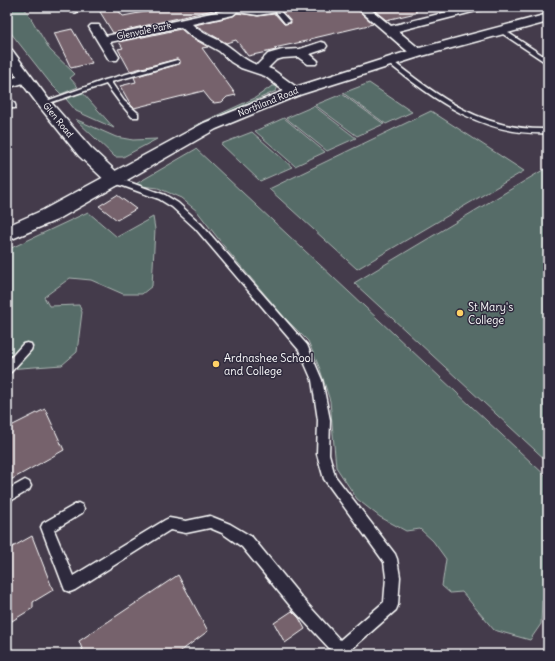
<svg xmlns="http://www.w3.org/2000/svg" width="555" height="661" viewBox="0 0 555 661" font-family="Delius,sans-serif">
  <rect width="100%" height="100%" fill="#443b4b"/>
  <filter id="ink" filterUnits="userSpaceOnUse"><feTurbulence type="fractalNoise" baseFrequency=".025" numOctaves="2"/><feDisplacementMap in="SourceGraphic" scale="8" xChannelSelector="R" yChannelSelector="G"/><feConvolveMatrix kernelMatrix="1 2 1 2 8 2 1 2 1" color-interpolation-filters="sRGB"/></filter>
  <g filter="url(#ink)">
    <g fill="#576c67" stroke="#abb6b3">
      <polygon points="7,7 24,7 50,50 75,74 70,78 78,87 61,94 51,84 7,28"/>
      <polygon points="369,83 412,112 386,124 343,93"/>
      <polygon points="272,86 278,86 276,91 195,127 194,126 255,98"/>
      <polygon points="82,92 114,128 76,111 66,99"/>
      <polygon points="342,94 384,124 357,136 315,105"/>
      <polygon points="314,106 356,138 327,151 286,118"/>
      <polygon points="431,111 524,171 357,269 269,189"/>
      <polygon points="284,118 325,152 295,166 255,131"/>
      <polygon points="75,119 116,137 133,140 157,139 123,157 115,157"/>
      <polygon points="252,132 292,167 260,181 221,144"/>
      <polygon points="196,149 548,478 548,598 542,601 541,624 530,640 494,630 462,592 450,593 442,586 446,559 433,541 420,529 406,531 380,517 357,499 336,467 330,401 320,369 308,341 285,318 227,250 197,211 181,198 158,188 134,185"/>
      <polygon points="548,167 548,462 354,283"/>
      <polygon points="88,212 117,237 153,217 155,229 152,286 142,294 123,294 91,280 70,278 44,297 49,306 79,305 82,312 77,352 62,365 7,369 7,250"/>
    </g>
    <g fill="#76626c" stroke="#fff">
      <polygon points="97,7 115,7 123,16 171,7 226,7 113,33"/>
      <polygon points="278,7 355,7 373,24 310,39 311,40 274,48 276,50 248,56 236,40 226,43 195,25 233,16 237,13 258,16 275,14 284,24 291,23"/>
      <polygon points="370,7 416,7 416,13 386,20"/>
      <polygon points="72,29 92,63 71,68 54,33"/>
      <polygon points="181,29 189,36 208,47 202,48 236,95 227,97 222,102 214,103 211,101 203,91 134,108 131,105 120,86 136,82 134,77 179,64 180,61 177,59 130,71 118,49 123,48 119,42"/>
      <polygon points="117,195 136,209 117,220 99,206"/>
      <polygon points="45,409 64,450 7,482 7,428"/>
      <polygon points="32,536 53,590 33,602 33,608 7,624 7,550"/>
      <polygon points="178,575 208,631 177,654 84,654 79,641"/>
      <polygon points="292,611 299,618 305,629 285,643 274,623"/>
    </g>
    <g fill="none" stroke-linecap="round" stroke-linejoin="round">
      <defs>
        <g id="service">
          <polygon points="234,8 258,11 277,8 290,22 285,23 276,12 258,15 232,11 231,10"/>
          <polygon points="500,30 504,30 548,59 548,64 500,32"/>
          <polygon points="177,60 179,61 179,63 111,82 124,101 138,113 138,117 132,117 120,103 106,84 46,104 41,103 105,80"/>
          <path d="M387,60H391C440,98 483,131 548,129V133C482,136 436,101 387,62Z"/>
          <path d="M7,97C11,98 17,105 15,108H11L7,104Z"/>
          <polygon points="115,177 165,195 178,203 201,224 307,345 322,380 330,420 329,454 335,476 395,554 397,559 400,577 398,605 396,610 346,654 328,654 330,649 292,608 242,547 222,533 210,528 186,533 170,530 75,590 70,592 65,590 41,527 43,523 78,503 82,505 84,509 82,513 54,530 73,576 165,520 169,518 186,521 210,516 230,524 252,537 302,598 340,640 384,602 386,577 384,562 324,479 317,454 318,420 312,380 299,350 195,228 172,207 159,199 112,182 111,180"/>
          <polygon points="27,343 31,344 32,347 31,350 11,372 7,373 7,362 23,344"/>
          <polygon points="25,480 29,482 31,486 29,490 7,503 7,490"/>
        </g>
        <g id="minor">
          <polygon points="69,7 79,7 80,10 75,13 71,12"/>
          <path d="M229,7H239V10L233,15L192,24C202,35 216,37 228,46C238,53 245,61 257,65L268,54L282,50L300,49L321,42L325,43L327,46L325,49L310,54L318,61L316,64H308L298,57L283,58L276,60L268,68L273,70L299,89L301,92L299,95H289L265,76L241,68L231,62L219,51L190,35L181,27L110,42L119,57L117,60H109L89,27L91,25H99L106,36L225,10Z"/>
          <polygon points="356,7 368,7 391,26 467,7 485,7 484,9 398,31 421,50 423,53 421,56 413,56"/>
          <polygon points="26,74 30,75 32,78 30,81 7,88 7,80"/>
        </g>
        <polygon id="tertiary" points="7,49 12,50 49,100 91,148 121,176 124,180 121,184 115,186 109,184 79,156 39,106 7,63"/>
        <polygon id="secondary" points="548,14 548,22 422,56 299,95 216,129 57,220 7,241 7,226 43,210 204,123 289,89 412,50"/>
      </defs>
      <use href="#service" stroke="#fff" stroke-width="3"/>
      <use href="#minor" stroke="#fff" stroke-width="3"/>
      <use href="#tertiary" stroke="#fff" stroke-width="3"/>
      <use href="#secondary" stroke="#fff" stroke-width="3"/>
      <use href="#service" fill="#2f2a3d" fill-rule="evenodd"/>
      <use href="#minor" fill="#2f2a3d" fill-rule="evenodd"/>
      <use href="#tertiary" fill="#2f2a3d" fill-rule="evenodd"/>
      <use href="#secondary" fill="#2f2a3d" fill-rule="evenodd"/>
    </g>
  </g>
  <g fill="#ffd166" stroke="#2f2a3d" stroke-width="1.5">
    <circle cx="460" cy="313" r="4"/>
    <circle cx="216" cy="364" r="4"/>
  </g>
  <g text-anchor="middle" stroke-width="3" stroke-linejoin="round" paint-order="stroke">
    <g font-size="9" fill="#fff" stroke="#2f2a3d">
      <text transform="translate(144 31) rotate(-12)" y="3">Glenvale Park</text>
      <text transform="translate(268 102) rotate(-22)" y="3">Northland Road</text>
      <text transform="translate(58 120) rotate(51)" y="3">Glen Road</text>
    </g>
    <g font-size="11" fill="#fff" stroke="#2f2a3d" text-anchor="start">
      <text x="468" y="311">St Mary's<tspan x="468" dy="13">College</tspan></text>
      <text x="224" y="362">Ardnashee School<tspan x="224" dy="13">and College</tspan></text>
    </g>
  </g>
  <rect width="555" height="661" fill="none" stroke="#2f2a3d" stroke-width="24"/>
  <rect x="12" y="12" width="531" height="637" fill="none" stroke="#fff" stroke-width="1.5" filter="url(#ink)"/>
</svg>
